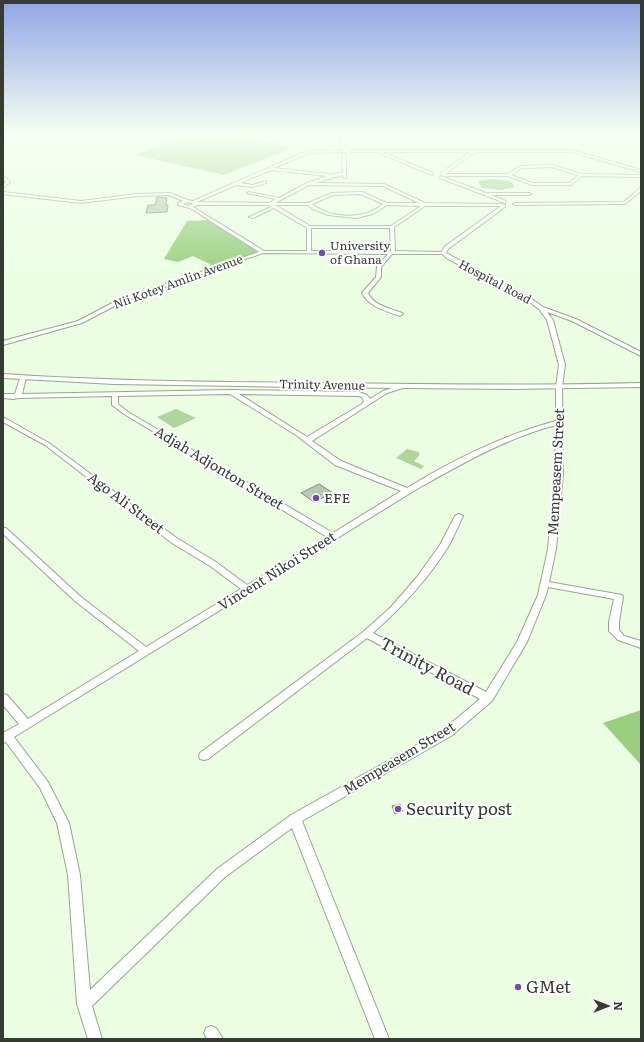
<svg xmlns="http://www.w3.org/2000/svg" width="644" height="1042" viewBox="0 0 644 1042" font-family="Literata,serif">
  <rect width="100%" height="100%" fill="#ebfee2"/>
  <g fill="#afd59d">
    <polygon points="176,409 196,418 174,428 157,417"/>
    <polygon points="407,449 419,452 419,456 414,461 424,466 421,469 396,458"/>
  </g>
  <g fill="#99cf7e">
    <polygon points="187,134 276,142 289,149 224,175 135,155"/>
    <polygon points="492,179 511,181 515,187 500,190 482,188 478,181"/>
    <polygon points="211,220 259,252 214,266 193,256 178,262 164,259 187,221"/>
    <polygon points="641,710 641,765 603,723"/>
  </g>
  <g fill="#b7caaf" stroke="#7d8e75">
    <polygon points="157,197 167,198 166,205 168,205 167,212 146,213 148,205 155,205"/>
    <polygon points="319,484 333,493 314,502 301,493"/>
    <polygon points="400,804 403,811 395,814 392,806"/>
  </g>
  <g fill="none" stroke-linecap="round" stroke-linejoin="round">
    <defs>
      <g id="minor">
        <polygon points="340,134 344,134 346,147 342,150 340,149 342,147"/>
        <path d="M340,150L339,152L309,153L274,168L328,174L330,175L343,172L342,154L344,153L346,154V178H344L343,175L315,183L384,184L425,203L501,204L505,205V207L448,249L446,253L529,297L543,307L576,319L641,352V356L639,355L572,321L547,312L553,320L565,365L562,387L563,474L556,549L549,582L622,595L623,597L619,622V630L624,636L641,641V648L618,640L609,631V622L614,599L548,587L546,595L527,642L492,701L451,736L302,821L389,1039H375L292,828L225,877L92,1006L102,1039H88L77,1004L68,875L57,823L40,788L6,742L3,743V733L19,724L3,705V694L7,695L28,719L139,651L75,601L3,534V528H6L81,597L146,647L241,589L210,566L172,543L45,445L3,422V417L49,443L178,539L216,562L247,585L327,537L124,414L112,405V396L19,398L13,399L3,398V394H15L20,378L23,376L26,378L22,394L230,390L359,392L367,395L370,399L383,391L404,384L407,386L406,387L387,393L312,441L341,461L407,488C453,460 503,435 556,421V387L559,365L547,320L539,309L525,299L448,259L442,254H392L381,267V277L368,293C374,306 390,308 402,313L403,314L400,316C386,311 369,307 362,293L376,277L377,267L388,254L263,253L122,302L82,323L3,345V341L78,321L118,300L259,252L190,208L178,205V203L183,201L169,195L137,196L81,203L3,194V192L81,201L137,194L170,193L187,200L193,201L307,151ZM271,170L327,176L307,183L279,198L249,192L247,193L276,199L269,203L197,202L236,185L253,187L266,183L265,181L253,185L240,183ZM309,185L383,186L419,203H387L362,192L332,193L308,203H275ZM361,194L383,204C365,220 331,219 312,204L333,195ZM189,202L193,204L188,206L183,204ZM197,205H269L271,207L249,217L253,218L274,208L307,228V251H264L193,207ZM275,205H308L313,209L328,215L356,218L373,214L387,205L421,206L391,226H310ZM425,206H501L444,247L442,252L395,251L394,227ZM311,228H390L391,251H311ZM230,394L296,435L335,465L401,491L333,533L128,412L118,404V396ZM239,394L358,396L362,397L364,401L362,404L307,437ZM556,425L555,474L548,549L538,595L517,642L486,692L373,633C401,608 428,579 448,547C454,537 458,526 463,516L459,514L455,516L440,545L417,577L391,607L363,632L200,753L199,756L200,759L204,760L208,759L367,638L480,699L443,730L291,815L217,869L90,990L80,875L69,823L48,782L14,737L417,489C462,464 506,438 556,425Z"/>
        <path d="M351,150H572L641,170V172L572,152H475L445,174H507L521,166L552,165L581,174L641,175V177L582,176L571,185H532L508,176H444L441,175V173L470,152H382L433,173L432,175L377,152H350ZM552,167L578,175L570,183H532L511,175L522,168Z"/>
        <polygon points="3,176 10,182 3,188 3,185 6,182 3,179"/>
        <polygon points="441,176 486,193 529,193 531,194 529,195 491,195 506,201 505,203 440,178"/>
        <polygon points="640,188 641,188 641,191 625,204 515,205 513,204 515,203 624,202"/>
        <polygon points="211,1026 216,1028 223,1039 207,1039 204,1033 206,1028"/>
      </g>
      <path id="tertiary" d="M3,374C109,381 215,382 320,383C427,384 534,386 641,383V387L512,389L298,387L114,384L3,378Z"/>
    </defs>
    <use href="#minor" stroke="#94a68c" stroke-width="2"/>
    <use href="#tertiary" stroke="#94a68c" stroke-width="2"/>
    <use href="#minor" fill="#fff" fill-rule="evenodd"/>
    <use href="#tertiary" fill="#fff" fill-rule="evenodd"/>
  </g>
  <linearGradient id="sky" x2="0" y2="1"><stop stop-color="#8fa5e6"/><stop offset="0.48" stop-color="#f6fff2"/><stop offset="1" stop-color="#f6fff2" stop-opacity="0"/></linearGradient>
  <rect width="644" height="280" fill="url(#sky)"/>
  <g fill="#7547bf" stroke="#fff" stroke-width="1.5">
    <circle cx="322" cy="253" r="4"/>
    <circle cx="316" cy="498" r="4"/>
    <circle cx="398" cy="809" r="4"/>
    <circle cx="518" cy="987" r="4"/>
  </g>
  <g text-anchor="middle" stroke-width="4" stroke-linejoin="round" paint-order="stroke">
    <g font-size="12" fill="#353c31" stroke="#fff" text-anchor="start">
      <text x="330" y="250">University<tspan x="330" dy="14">of Ghana</tspan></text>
    </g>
    <g font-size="12" fill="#353c31" stroke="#fff">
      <text transform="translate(178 282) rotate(-20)" y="4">Nii Kotey Amlin Avenue</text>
      <text transform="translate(495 282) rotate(28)" y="4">Hospital Road</text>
      <text transform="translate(322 385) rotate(1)" y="4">Trinity Avenue</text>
    </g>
    <g font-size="14" fill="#353c31" stroke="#fff">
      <text transform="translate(219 468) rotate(31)" y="5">Adjah Adjonton Street</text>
      <text transform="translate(556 472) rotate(-87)" y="5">Mempeasem Street</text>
      <text transform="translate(126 503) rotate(37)" y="5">Ago Ali Street</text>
      <text transform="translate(277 571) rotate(-32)" y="5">Vincent Nikoi Street</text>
      <text transform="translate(399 758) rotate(-31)" y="5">Mempeasem Street</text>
    </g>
    <g font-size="14" fill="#353c31" stroke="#fff" text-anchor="start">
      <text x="324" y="503">EFE</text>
    </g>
    <g font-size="17" fill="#353c31" stroke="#fff">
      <text transform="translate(427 666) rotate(28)" y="6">Trinity Road</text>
    </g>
    <g font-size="17" fill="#353c31" stroke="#fff" text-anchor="start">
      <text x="406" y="815">Security post</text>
      <text x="526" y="993">GMet</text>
    </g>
  </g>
  <rect width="644" height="1042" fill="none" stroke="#353c31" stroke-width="8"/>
  <g transform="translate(608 1006) rotate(90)" stroke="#ffffff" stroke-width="3" paint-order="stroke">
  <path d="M0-3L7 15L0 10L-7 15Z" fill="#353c31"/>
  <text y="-6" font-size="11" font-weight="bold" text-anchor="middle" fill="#353c31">N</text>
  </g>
</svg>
